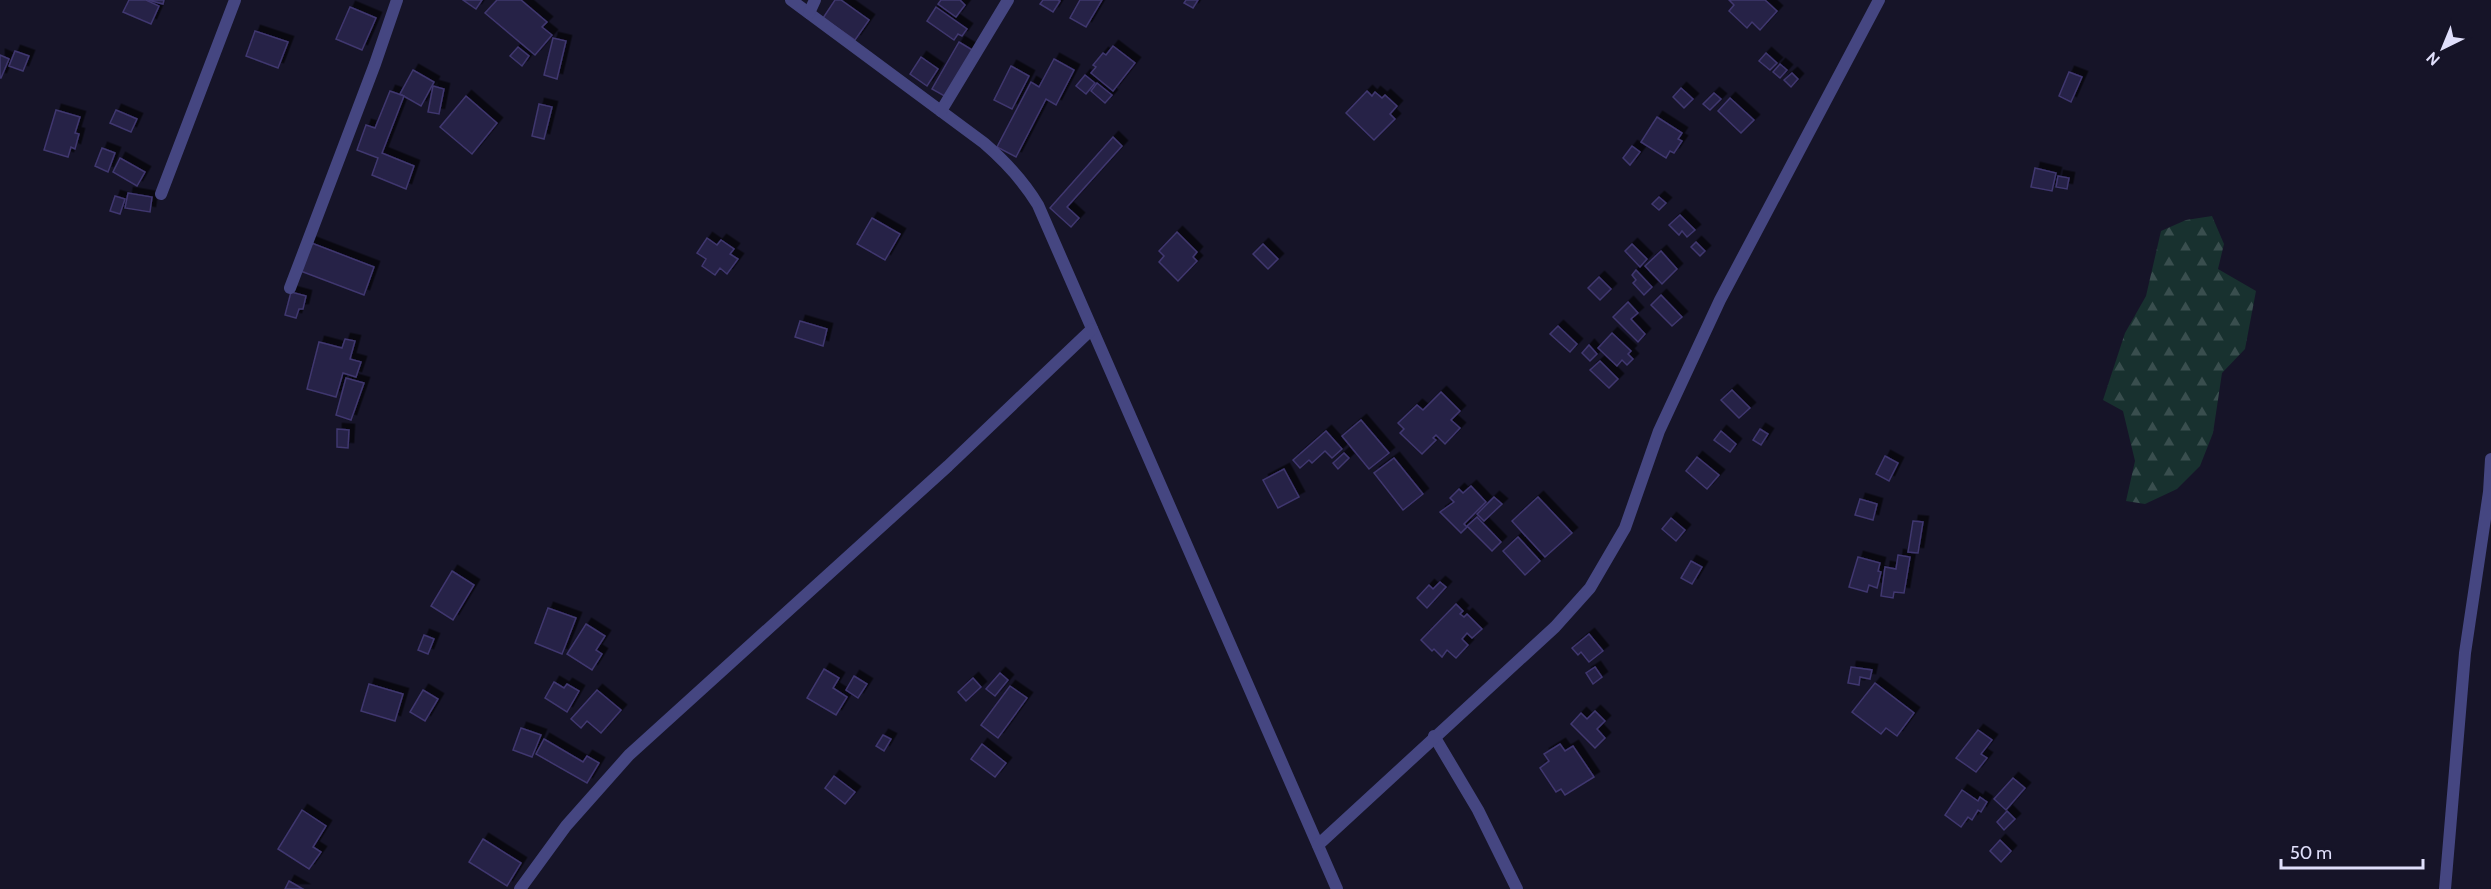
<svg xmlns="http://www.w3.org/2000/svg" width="2491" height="889" viewBox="0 0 2491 889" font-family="Cabin,sans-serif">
  <defs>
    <pattern id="forest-firs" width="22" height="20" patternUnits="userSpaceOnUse" patternTransform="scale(1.5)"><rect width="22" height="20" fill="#18312f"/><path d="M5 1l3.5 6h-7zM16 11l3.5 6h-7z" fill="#394e4e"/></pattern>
    <filter id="shadow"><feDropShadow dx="5.5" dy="-5.5" stdDeviation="0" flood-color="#0009"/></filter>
  </defs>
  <rect width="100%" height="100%" fill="#161428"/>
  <polygon fill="url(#forest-firs)" points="2212,216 2224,244 2218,269 2256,291 2245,349 2222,373 2213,433 2200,466 2177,489 2145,504 2126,501 2135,461 2123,411 2103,400 2125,333 2146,296 2161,231 2186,220"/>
  <g fill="#282246" stroke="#3f376f" stroke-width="1.5" filter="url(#shadow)">
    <polygon points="129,0 146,0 159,6 151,24 123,12"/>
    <polygon points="148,0 164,0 163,4"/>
    <polygon points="463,0 482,0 476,9"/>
    <polygon points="497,0 521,0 547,22 542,27 552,35 535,55 485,13"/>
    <polygon points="835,0 841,0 869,20 855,40 823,18"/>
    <polygon points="941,0 960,0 965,5 956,17 938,4"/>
    <polygon points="1043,0 1058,0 1060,1 1053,12 1040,4"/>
    <polygon points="1080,0 1102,0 1086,27 1070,18"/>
    <polygon points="1186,0 1198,0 1193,8 1184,3"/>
    <polygon points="1729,0 1765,0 1777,11 1760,30 1752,22 1747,28 1729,11 1734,5"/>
    <polygon points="350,7 376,18 362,50 336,39"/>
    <polygon points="936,7 967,29 962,36 958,34 954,40 927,21"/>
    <polygon points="255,31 288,42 278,68 246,56"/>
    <polygon points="553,38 566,41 557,79 544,75"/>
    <polygon points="959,42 974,51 948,98 932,89"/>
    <polygon points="1113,46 1135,63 1113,91 1091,73 1096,67 1093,65 1103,53 1106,55"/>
    <polygon points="518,47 529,56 522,66 510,56"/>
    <polygon points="15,51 29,56 23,71 9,66"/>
    <polygon points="1766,53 1777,63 1770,70 1759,61"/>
    <polygon points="0,55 9,59 1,78 0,78"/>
    <polygon points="921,57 938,69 927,86 910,74"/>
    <polygon points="1054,59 1074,70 1056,105 1046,99 1016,157 997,147 1031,82 1039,87"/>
    <polygon points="1780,64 1787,70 1780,78 1773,72"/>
    <polygon points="1011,66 1029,76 1012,109 994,100"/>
    <polygon points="413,70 434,82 421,106 400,94"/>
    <polygon points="2069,72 2082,77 2071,102 2059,96"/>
    <polygon points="1792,73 1798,79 1791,87 1784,80"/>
    <polygon points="1085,75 1095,83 1086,94 1076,86"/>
    <polygon points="1097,83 1112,95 1105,103 1091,91"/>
    <polygon points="433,86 444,89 439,114 428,112"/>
    <polygon points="1681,88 1693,99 1684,108 1673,97"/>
    <polygon points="390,91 404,96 382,153 414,166 406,189 372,175 378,158 357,150 366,125 375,128"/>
    <polygon points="1367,91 1372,96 1375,92 1382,98 1385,95 1397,106 1390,114 1395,119 1374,140 1346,113"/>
    <polygon points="1714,93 1721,99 1710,110 1703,104"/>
    <polygon points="466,96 497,123 472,154 440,127"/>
    <polygon points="1730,98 1754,120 1741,133 1718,111"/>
    <polygon points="539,104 552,107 544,139 532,136"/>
    <polygon points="56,110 80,117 75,133 79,134 75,149 71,147 68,157 44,150"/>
    <polygon points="116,110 137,119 131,132 110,123"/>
    <polygon points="1657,117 1682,133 1678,139 1682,141 1674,153 1670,151 1666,158 1641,142"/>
    <polygon points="1113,137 1122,146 1067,207 1079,218 1071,227 1050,208"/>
    <polygon points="1632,146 1640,152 1630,165 1623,158"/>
    <polygon points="102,148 115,153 108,172 95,166"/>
    <polygon points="120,158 145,172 137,186 113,172"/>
    <polygon points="2035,168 2056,173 2052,191 2031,187"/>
    <polygon points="2058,176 2069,178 2067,189 2056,187"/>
    <polygon points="128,193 152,197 150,212 125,208"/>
    <polygon points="115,196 125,199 120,214 110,211"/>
    <polygon points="1659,197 1666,203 1659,210 1652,204"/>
    <polygon points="1680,215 1695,230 1687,237 1682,231 1679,235 1669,225"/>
    <polygon points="872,218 900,234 885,260 857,244"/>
    <polygon points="1177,232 1197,252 1193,257 1197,261 1178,281 1159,262 1164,256 1159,251"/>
    <polygon points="707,238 717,245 721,240 734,249 730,254 738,259 727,274 720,268 715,275 702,266 706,259 697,253"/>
    <polygon points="309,242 374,267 364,295 298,270"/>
    <polygon points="1696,242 1705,251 1700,256 1691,247"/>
    <polygon points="1263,244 1278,259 1268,269 1253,254"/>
    <polygon points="1632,244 1647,259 1640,267 1625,251"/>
    <polygon points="1661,251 1677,269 1662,284 1645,266"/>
    <polygon points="1636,270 1652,287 1644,295 1633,283 1636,280 1632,275"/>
    <polygon points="1599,277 1611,289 1600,300 1588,288"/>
    <polygon points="291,292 306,296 303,309 299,309 296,318 285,315"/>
    <polygon points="1661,295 1682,317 1672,326 1651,305"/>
    <polygon points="1628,302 1638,313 1631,319 1645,334 1638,342 1613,317"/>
    <polygon points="800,321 827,329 823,346 795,337"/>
    <polygon points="1558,326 1577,344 1570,352 1550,334"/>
    <polygon points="1612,333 1631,351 1628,354 1633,359 1627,365 1622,360 1617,366 1598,348"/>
    <polygon points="345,339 355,341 350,359 361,362 356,377 343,373 336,397 307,389 319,342 342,348"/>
    <polygon points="1589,345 1597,354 1590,361 1582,353"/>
    <polygon points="1600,361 1618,379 1609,388 1590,370"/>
    <polygon points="346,378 364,383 351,420 336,415"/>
    <polygon points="1732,390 1750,408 1739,418 1721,400"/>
    <polygon points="1441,392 1460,411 1451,420 1460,428 1445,444 1436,435 1433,438 1436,440 1422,454 1400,433 1404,429 1398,423 1417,405 1423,410"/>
    <polygon points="1361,420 1389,453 1369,469 1342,436"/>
    <polygon points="337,429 349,430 348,448 337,447"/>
    <polygon points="1760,429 1768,434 1761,445 1753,440"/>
    <polygon points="1326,431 1342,449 1332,458 1325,451 1312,463 1309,460 1300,468 1293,460"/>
    <polygon points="1721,431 1736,444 1730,452 1714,440"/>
    <polygon points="1344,453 1349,458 1338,469 1333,463"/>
    <polygon points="1885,456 1898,463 1889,481 1876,474"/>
    <polygon points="1697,457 1719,475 1707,489 1686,471"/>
    <polygon points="1394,458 1423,494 1403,510 1374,473"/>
    <polygon points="1284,469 1299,497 1278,508 1263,480"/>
    <polygon points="1471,486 1486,502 1464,524 1467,527 1461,533 1440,512 1454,502 1450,498 1459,489 1463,493"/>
    <polygon points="1494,497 1502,504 1484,521 1477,514"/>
    <polygon points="1538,497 1572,533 1545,557 1512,521"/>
    <polygon points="1860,499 1877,504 1873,520 1855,515"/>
    <polygon points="1477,517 1501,542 1492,551 1467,526"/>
    <polygon points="1671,518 1685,530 1676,541 1662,529"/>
    <polygon points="1913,521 1923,522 1918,553 1908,552"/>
    <polygon points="1518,537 1540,561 1525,575 1503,551"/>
    <polygon points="1898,555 1910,557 1904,593 1894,592 1893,598 1881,596 1885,567 1896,569"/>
    <polygon points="1858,557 1880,563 1878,571 1881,572 1877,588 1869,585 1867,592 1849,587"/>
    <polygon points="1691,561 1702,567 1692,584 1681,578"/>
    <polygon points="452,571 474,585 453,620 431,606"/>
    <polygon points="1440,582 1446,587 1427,608 1417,598 1429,585 1433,589"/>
    <polygon points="1456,604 1463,611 1460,614 1464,617 1467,614 1482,629 1472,638 1467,633 1462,639 1468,645 1456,658 1447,650 1442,657 1434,649 1432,651 1421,640"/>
    <polygon points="548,608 576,618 562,654 535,643"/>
    <polygon points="586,624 605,636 596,650 602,654 592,670 567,654"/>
    <polygon points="1589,634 1603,651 1589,662 1581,652 1578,655 1572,648"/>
    <polygon points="424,635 434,639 428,654 418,650"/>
    <polygon points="1595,667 1602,677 1593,684 1586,673"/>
    <polygon points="1851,667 1872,670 1870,679 1860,677 1859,685 1848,683"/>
    <polygon points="824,669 839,678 833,688 847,697 836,715 807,698"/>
    <polygon points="1000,673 1008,680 995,696 986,689"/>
    <polygon points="854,676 867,684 858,698 846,690"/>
    <polygon points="973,678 981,687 966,701 958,692"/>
    <polygon points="554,682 564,688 567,684 579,691 567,712 545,698"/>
    <polygon points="1875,683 1914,713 1897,736 1886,728 1881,734 1852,712"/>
    <polygon points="369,684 403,694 395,721 361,711"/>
    <polygon points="1010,686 1027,698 998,738 981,725"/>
    <polygon points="423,690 438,699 425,721 410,712"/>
    <polygon points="597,690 621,710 601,733 587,721 581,728 571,719"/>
    <polygon points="1595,711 1605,721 1597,729 1605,738 1595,748 1571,724 1581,713 1587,719"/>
    <polygon points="521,728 541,735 532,757 513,750"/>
    <polygon points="1978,730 1992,740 1981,754 1987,758 1976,772 1956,758"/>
    <polygon points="883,735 891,739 884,751 876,746"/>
    <polygon points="544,739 583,762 587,756 599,763 587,783 536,754"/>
    <polygon points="982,744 1006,763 995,777 971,759"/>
    <polygon points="1560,744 1565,751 1573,746 1594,777 1565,795 1561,789 1556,792 1540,768 1549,761 1544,754"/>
    <polygon points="834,776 855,792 845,804 825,788"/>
    <polygon points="2013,778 2025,788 2006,810 1994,799"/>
    <polygon points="1962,790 1978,801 1980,797 1987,802 1981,812 1978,810 1972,820 1968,817 1961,827 1945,815"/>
    <polygon points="302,810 326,826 313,847 321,852 309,869 278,849"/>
    <polygon points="2007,811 2015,819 2004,830 1997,822"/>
    <polygon points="483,839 521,863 507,886 469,862"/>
    <polygon points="2000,840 2011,851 2001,862 1990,851"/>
    <polygon points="289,881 303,889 285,889"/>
  </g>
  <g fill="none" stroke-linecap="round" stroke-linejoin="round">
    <g stroke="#454681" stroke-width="12">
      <path d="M791,0L984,143C1006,162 1023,180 1038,205L1337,889"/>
      <polyline points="809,13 815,0"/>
      <polyline points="941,111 1008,0"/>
      <polyline points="161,194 235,0"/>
      <polyline points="290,288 375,64 397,0"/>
      <polyline points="1434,736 1478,810 1517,889"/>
      <polyline points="1318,845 1555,627 1590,588 1625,528 1659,431 1720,300 1879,0"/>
      <polyline points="520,889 566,826 629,755 948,466 1092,329"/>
      <polyline points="2445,889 2465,653 2489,492 2491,459"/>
    </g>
  </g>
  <g transform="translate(2443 48) rotate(223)" stroke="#161428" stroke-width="4.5" paint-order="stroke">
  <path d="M0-4.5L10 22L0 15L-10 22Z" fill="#e0dffb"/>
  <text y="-9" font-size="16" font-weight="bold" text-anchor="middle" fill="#e0dffb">N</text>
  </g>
  <path d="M2281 859v9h142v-9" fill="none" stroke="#e0dffb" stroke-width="3"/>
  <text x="2290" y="859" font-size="18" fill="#e0dffb" stroke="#161428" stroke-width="4.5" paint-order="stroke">50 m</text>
</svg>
